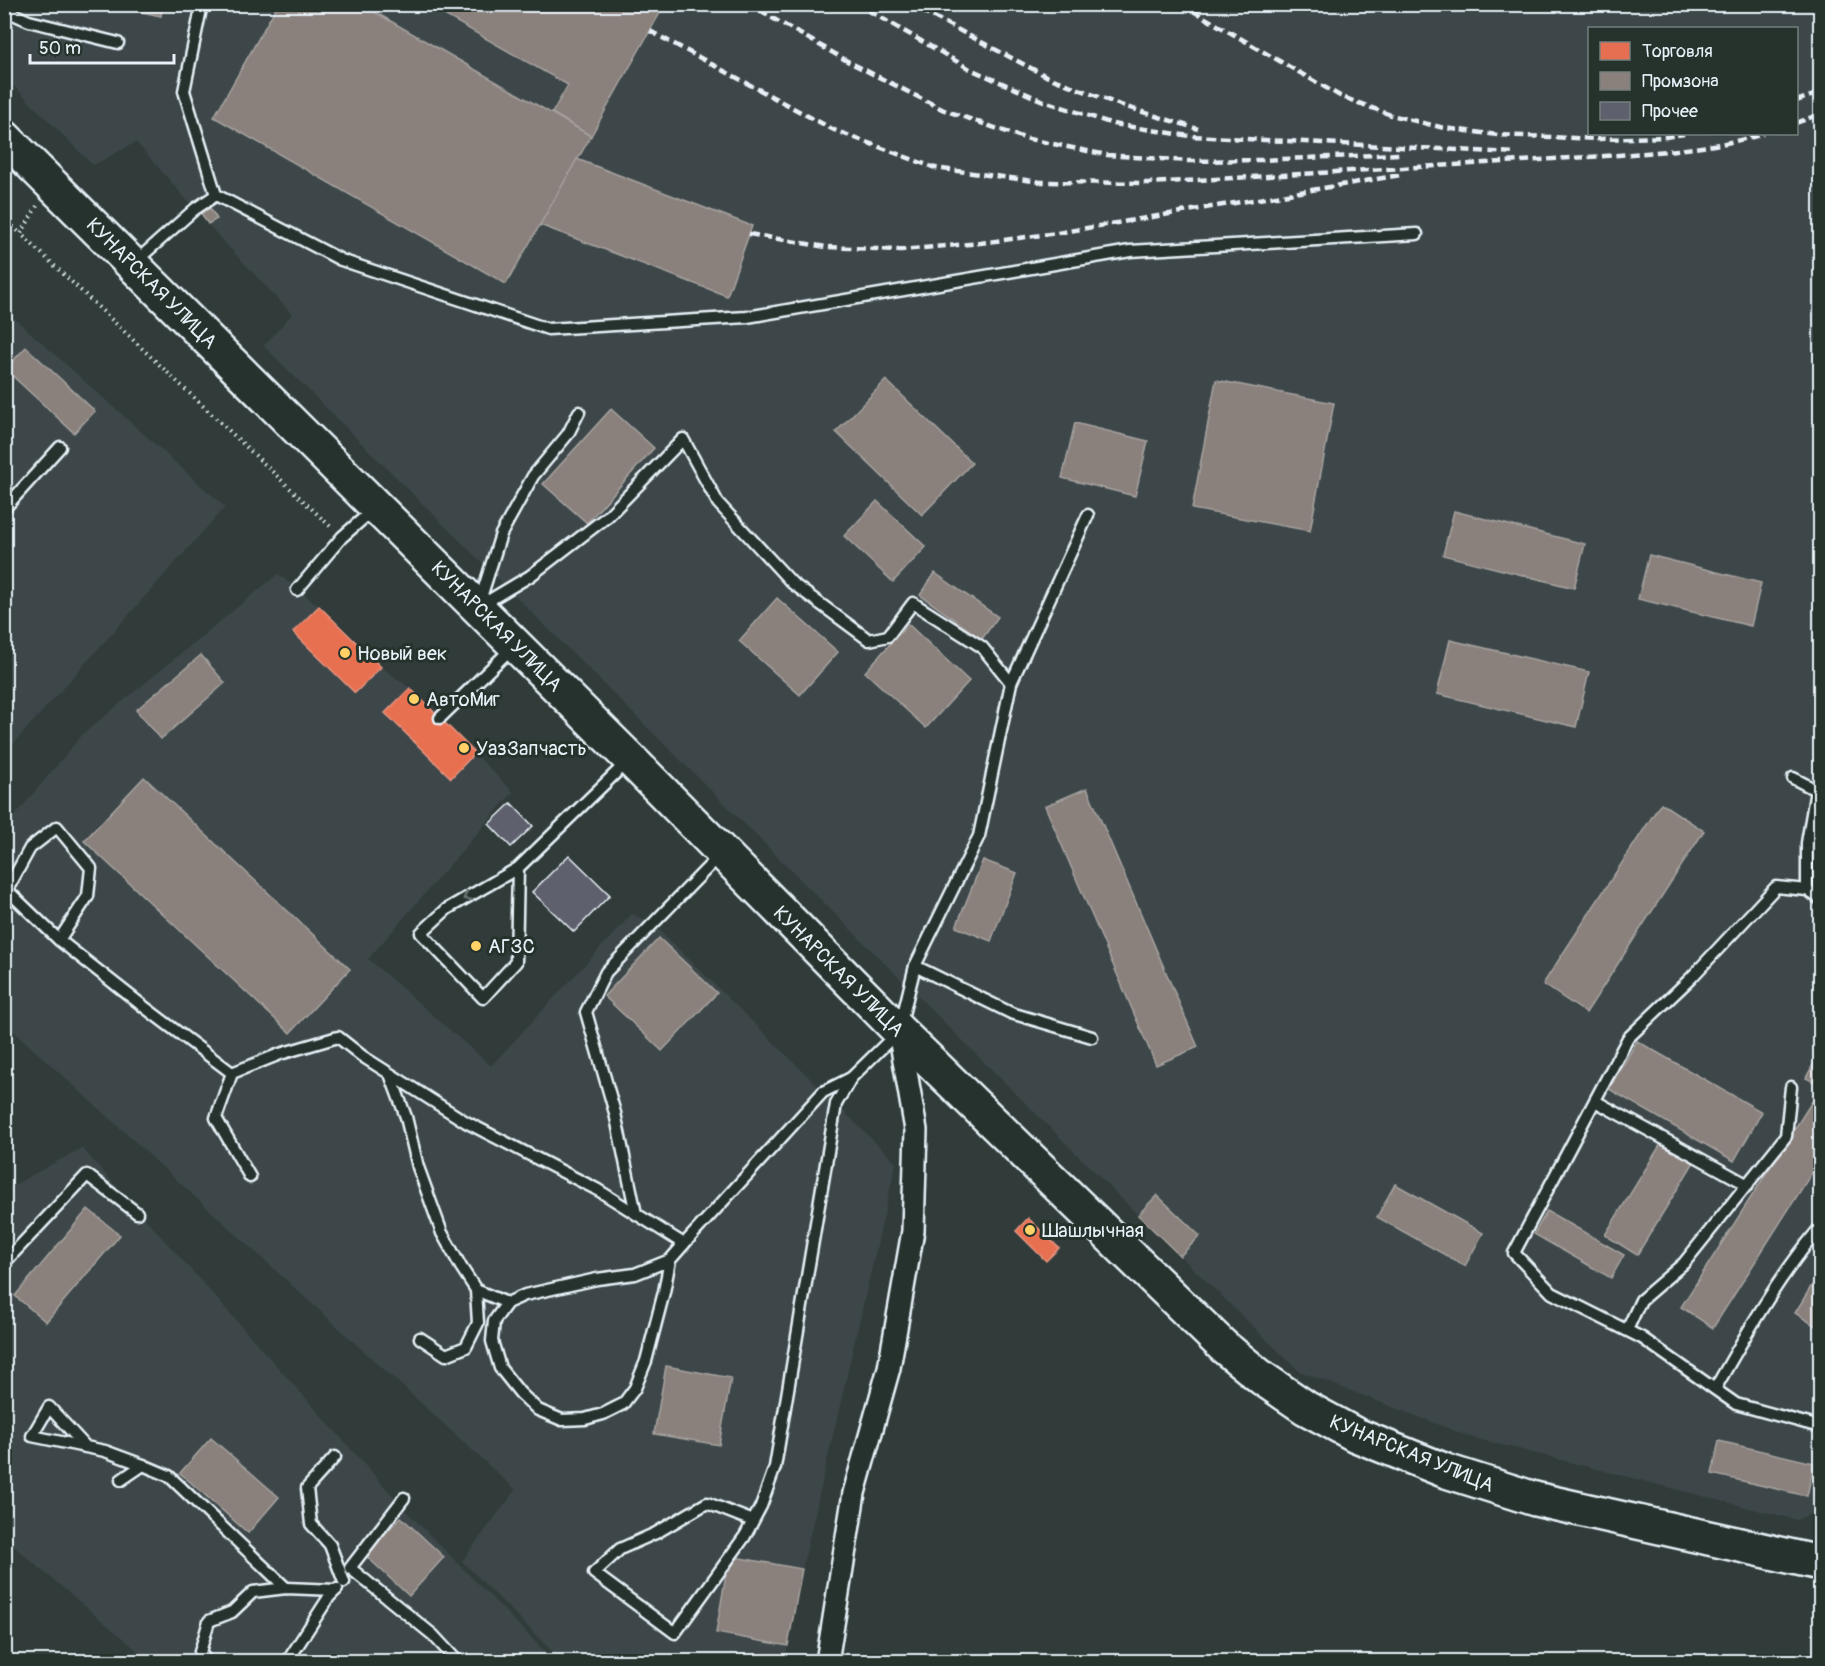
<svg xmlns="http://www.w3.org/2000/svg" width="1825" height="1666" viewBox="0 0 1825 1666" font-family="Pangolin,sans-serif">
  <rect width="100%" height="100%" fill="#313c3a"/>
  <filter id="ink" filterUnits="userSpaceOnUse"><feTurbulence type="fractalNoise" baseFrequency=".0167" numOctaves="2"/><feDisplacementMap in="SourceGraphic" scale="12" xChannelSelector="R" yChannelSelector="G"/><feConvolveMatrix kernelMatrix="1 2 1 2 8 2 1 2 1" color-interpolation-filters="sRGB"/></filter>
  <g filter="url(#ink)">
    <g fill="#3e4749" fill-rule="evenodd">
      <path d="M4,5H1820V1509L1797,1520L1471,1437L1299,1371L1138,1215L264,346L292,314L211,228L201,213L195,209L136,142L93,165L5,77ZM1590,28H1796V134H1590Z"/>
      <polygon points="5,310 225,507 5,753"/>
      <polygon points="278,574 319,606 381,667 410,688 513,792 368,959 491,1066 632,914 654,925 896,1163 802,1569 785,1661 562,1661 462,1561 516,1490 5,1023 4,829 83,734"/>
      <polygon points="82,1148 409,1514 554,1661 150,1661 5,1539 5,1190"/>
    </g>
    <g fill="#e76f51" stroke="#e79683" stroke-width="1.5">
      <polygon points="319,606 381,667 355,693 293,632"/>
      <polygon points="410,688 475,753 451,778 385,713"/>
      <polygon points="1028,1218 1059,1248 1046,1261 1016,1231"/>
    </g>
    <g fill="#8a817c" stroke="#a6a3a1" stroke-width="1.5">
      <polygon points="105,4 163,4 161,16"/>
      <polygon points="278,4 361,4 591,136 506,284 214,117"/>
      <polygon points="425,4 665,4 591,136 552,113 568,85"/>
      <polygon points="577,159 752,226 727,296 540,225"/>
      <polygon points="210,208 217,219 208,224 201,213"/>
      <polygon points="26,347 95,411 74,433 5,369"/>
      <polygon points="886,380 972,463 922,515 836,432"/>
      <polygon points="1216,380 1334,403 1310,531 1192,509"/>
      <polygon points="611,409 654,448 587,523 543,484"/>
      <polygon points="1075,423 1148,441 1135,496 1062,478"/>
      <polygon points="877,501 926,547 893,582 844,536"/>
      <polygon points="1454,511 1585,544 1574,588 1443,555"/>
      <polygon points="1649,555 1761,583 1751,626 1638,599"/>
      <polygon points="935,573 998,617 982,639 920,595"/>
      <polygon points="777,598 838,652 800,695 739,641"/>
      <polygon points="908,624 969,681 926,728 865,672"/>
      <polygon points="1450,640 1589,672 1576,727 1437,694"/>
      <polygon points="201,655 225,683 161,739 136,710"/>
      <polygon points="144,777 350,969 290,1033 84,841"/>
      <polygon points="1087,788 1198,1047 1156,1065 1045,806"/>
      <polygon points="1661,803 1704,831 1586,1013 1543,984"/>
      <polygon points="983,860 1017,873 991,941 956,927"/>
      <polygon points="659,938 717,993 662,1051 604,996"/>
      <polygon points="1637,1041 1762,1112 1734,1161 1609,1089"/>
      <polygon points="1820,1051 1820,1085 1806,1078"/>
      <polygon points="1813,1100 1820,1104 1820,1160 1713,1328 1681,1307"/>
      <polygon points="1662,1142 1694,1162 1637,1255 1605,1235"/>
      <polygon points="1395,1184 1483,1233 1465,1266 1377,1217"/>
      <polygon points="1157,1195 1200,1236 1180,1256 1138,1215"/>
      <polygon points="88,1209 120,1235 46,1322 15,1296"/>
      <polygon points="1547,1211 1624,1255 1611,1278 1534,1234"/>
      <polygon points="1820,1272 1820,1329 1795,1313"/>
      <polygon points="666,1366 731,1378 719,1445 654,1434"/>
      <polygon points="211,1438 279,1497 248,1533 180,1473"/>
      <polygon points="1719,1441 1814,1463 1807,1496 1712,1474"/>
      <polygon points="401,1517 444,1557 409,1596 365,1555"/>
      <polygon points="729,1556 802,1569 788,1646 716,1633"/>
    </g>
    <g fill="#5e606d" stroke="#e8f1f8" stroke-width="1.5">
      <polygon points="511,803 533,826 511,847 489,824"/>
      <polygon points="569,855 610,895 574,932 532,892"/>
    </g>
    <g fill="none" stroke-linecap="round" stroke-linejoin="round">
      <defs>
        <g id="lane">
          <polyline points="202,4 184,91 216,195 341,260 548,329 747,317 1130,251 1417,234"/>
          <polyline points="4,10 29,21 118,43"/>
          <polyline points="135,262 195,209 216,195"/>
          <polyline points="579,412 568,434 533,476 501,534 478,607 530,576 608,516 683,439 718,503 792,583 869,640 888,636 913,603 982,647 1011,683"/>
          <polyline points="4,509 60,447"/>
          <polyline points="297,590 342,537 374,509"/>
          <polyline points="440,718 513,647"/>
          <polyline points="1793,778 1816,790 1807,843 1807,890"/>
          <polyline points="518,868 516,962 483,998 421,933 447,909 518,868 628,761"/>
          <polyline points="1820,899 1807,890 1776,887 1690,979 1628,1038 1514,1253 1552,1293 1642,1338 1736,1404 1820,1427"/>
          <polyline points="59,940 88,896 91,868 57,827 30,848 7,890 59,940 143,1006 232,1073"/>
          <polyline points="915,966 1011,1013 1092,1037"/>
          <polyline points="390,1074 406,1117 418,1167 442,1233 461,1267 476,1290 478,1323 466,1347 446,1355 420,1338"/>
          <polyline points="1595,1101 1748,1185"/>
          <polyline points="250,1177 216,1118 232,1073 280,1054 338,1037 362,1056 466,1122 598,1190 684,1244 823,1092 851,1078"/>
          <polyline points="636,1214 615,1113 586,1012 606,972 720,855"/>
          <polyline points="670,1260 635,1274 597,1279 525,1295 507,1303 494,1321 492,1341 500,1368 520,1393 538,1410 562,1420 585,1419 603,1414 623,1404 635,1388 646,1361 664,1292 670,1260 684,1244"/>
          <polyline points="4,1263 87,1175 137,1213"/>
          <polyline points="476,1290 507,1303"/>
          <polyline points="1627,1330 1641,1300 1684,1263 1786,1136 1791,1087"/>
          <path d="M1715,1389C1746,1334 1777,1279 1818,1230H1820"/>
          <polyline points="86,1447 49,1407 32,1436 105,1451 143,1465"/>
          <polyline points="335,1457 307,1488 311,1524 330,1545 344,1582"/>
          <polyline points="121,1480 143,1465 169,1476 286,1588"/>
          <polyline points="404,1498 350,1568 433,1635 458,1662"/>
          <polyline points="753,1521 707,1503 656,1533 620,1549 594,1573 675,1633 745,1536 761,1506 775,1467 836,1104 851,1078 899,1031 915,966 979,836 1011,683 1088,515"/>
          <polyline points="207,1662 200,1652 209,1621 232,1612 253,1592 286,1588 336,1590"/>
          <polyline points="287,1662 329,1597 337,1589"/>
        </g>
        <polyline id="street" points="827,1662 854,1493 889,1368 913,1231 916,1130 899,1031"/>
        <polyline id="primary" points="4,137 630,759 899,1031 1223,1346 1262,1378 1306,1408 1356,1435 1446,1471 1535,1499 1820,1563"/>
      </defs>
      <use href="#lane" stroke="#e8f1f8" stroke-width="15"/>
      <use href="#street" stroke="#e8f1f8" stroke-width="26"/>
      <use href="#primary" stroke="#e8f1f8" stroke-width="38"/>
      <g stroke="#e8f1f8" stroke-width="4" stroke-dasharray="1.5 4.5" stroke-linecap="butt">
        <polyline points="37,206 21,234 332,528"/>
        <polyline points="4,218 21,234"/>
      </g>
      <use href="#lane" stroke="#26332d" stroke-width="10"/>
      <use href="#street" stroke="#26332d" stroke-width="21"/>
      <use href="#primary" stroke="#26332d" stroke-width="33"/>
      <g stroke="#e8f1f8" stroke-width="4.5" stroke-dasharray="9 4.5" stroke-linecap="butt">
        <polyline points="748,4 849,62 944,110 1024,138 1107,155 1188,161 1261,160 1399,154"/>
        <polyline points="857,4 970,69 1041,100 1113,124 1190,136 1515,153"/>
        <polyline points="909,4 1048,77 1120,105 1198,129"/>
        <polyline points="1181,4 1340,96 1391,115 1444,128 1498,135 1599,139 1666,137 1684,134"/>
        <path d="M650,31L834,130L935,168L1041,182L1149,183L1605,156C1658,152 1712,149 1763,134"/>
        <polyline points="1796,101 1820,93"/>
        <polyline points="1796,123 1820,114"/>
        <polyline points="749,234 826,247 901,250 980,243 1057,233 1400,175"/>
      </g>
    </g>
    <defs><path id="oneway-chevron" d="M-2-3.5L2.5 0L-2 3.5" fill="none" stroke-width="1.6" stroke-linecap="round" stroke-linejoin="round" transform="scale(1.5)"/></defs>
    <use stroke="#6a7674" href="#oneway-chevron" transform="translate(467 897) rotate(150)"/>
  </g>
  <g fill="#ffd166" stroke="#26332d" stroke-width="2">
    <circle cx="345" cy="653" r="6"/>
    <circle cx="414" cy="699" r="6"/>
    <circle cx="464" cy="748" r="6"/>
    <circle cx="476" cy="946" r="6"/>
    <circle cx="1030" cy="1230" r="6"/>
  </g>
  <g text-anchor="middle" stroke-width="6" stroke-linejoin="round" paint-order="stroke">
    <g font-size="20" fill="#e8f1f8" stroke="#26332d">
      <text transform="translate(152 283) rotate(45)" y="7">КУНАРСКАЯ УЛИЦА</text>
      <text transform="translate(497 626) rotate(45)" y="7">КУНАРСКАЯ УЛИЦА</text>
      <text transform="translate(839 971) rotate(45)" y="7">КУНАРСКАЯ УЛИЦА</text>
      <text transform="translate(1412 1453) rotate(22)" y="7">КУНАРСКАЯ УЛИЦА</text>
    </g>
    <g font-size="20" fill="#e8f1f8" stroke="#26332d" text-anchor="start">
      <text x="357" y="660">Новый век</text>
      <text x="426" y="706">АвтоМиг</text>
      <text x="476" y="755">УазЗапчасть</text>
      <text x="488" y="953">АГЗС</text>
      <text x="1042" y="1237">Шашлычная</text>
    </g>
  </g>
  <rect width="1825" height="1666" fill="none" stroke="#26332d" stroke-width="24"/>
  <rect x="12" y="12" width="1801" height="1642" fill="none" stroke="#e8f1f8" stroke-width="2" filter="url(#ink)"/>
  <rect x="1588" y="27" width="210" height="108" fill="#26332d" stroke="#747f7e" stroke-width="1.5"/>
  <rect x="1600" y="42" width="30" height="18" fill="#e76f51" stroke="#747f7e" stroke-width="1.5"/>
  <text x="1642" y="57" font-size="18" fill="#e8f1f8">Торговля</text>
  <rect x="1600" y="72" width="30" height="18" fill="#8a817c" stroke="#747f7e" stroke-width="1.5"/>
  <text x="1642" y="87" font-size="18" fill="#e8f1f8">Промзона</text>
  <rect x="1600" y="102" width="30" height="18" fill="#5e606d" stroke="#747f7e" stroke-width="1.5"/>
  <text x="1642" y="117" font-size="18" fill="#e8f1f8">Прочее</text>
  <path d="M30 54v9h144v-9" fill="none" stroke="#e8f1f8" stroke-width="3"/>
  <text x="39" y="54" font-size="18" fill="#e8f1f8" stroke="#26332d" stroke-width="4.5" paint-order="stroke">50 m</text>
</svg>
